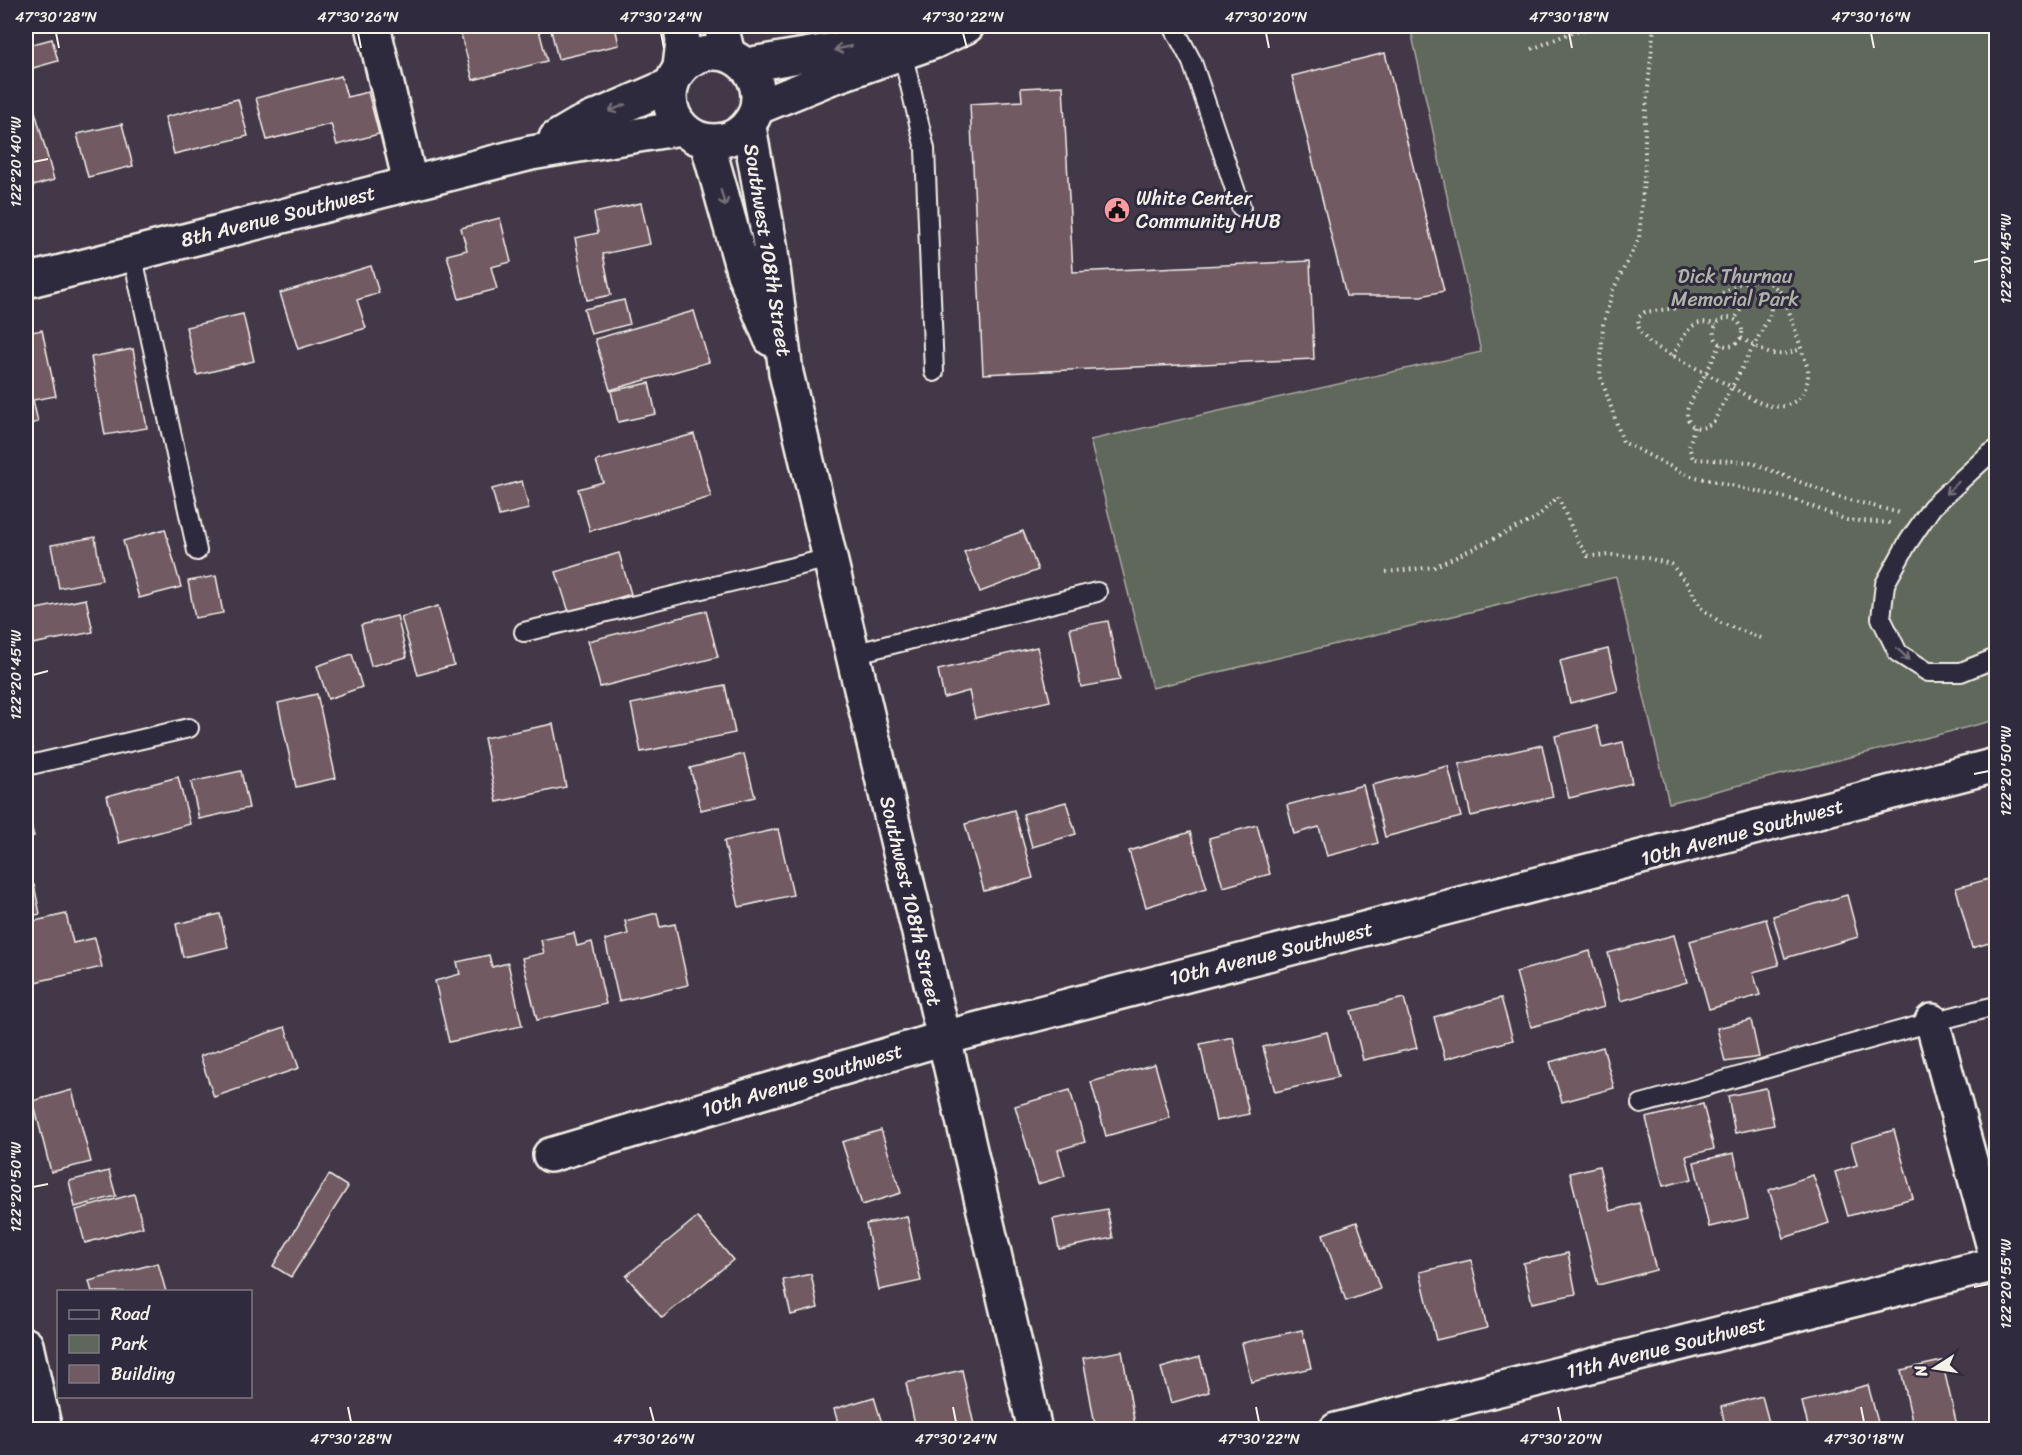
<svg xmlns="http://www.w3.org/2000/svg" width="2022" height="1455" viewBox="0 0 2022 1455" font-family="Sriracha,sans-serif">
  <rect width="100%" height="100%" fill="#433848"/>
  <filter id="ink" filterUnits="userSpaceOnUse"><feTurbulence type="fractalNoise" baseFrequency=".0167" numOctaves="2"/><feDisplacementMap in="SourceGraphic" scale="12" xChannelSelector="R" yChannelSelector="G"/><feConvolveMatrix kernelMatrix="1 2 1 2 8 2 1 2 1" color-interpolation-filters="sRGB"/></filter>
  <g filter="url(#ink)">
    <polygon fill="#5f675a" stroke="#aaaca1" stroke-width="1.5" points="1410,26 1996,26 1996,720 1669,803 1616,577 1152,688 1090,440 1481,352"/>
    <g fill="#725a63" stroke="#f4f1e8" stroke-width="1.5">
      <polygon points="459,26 538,26 547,61 473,80"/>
      <polygon points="550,26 615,26 619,45 558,59"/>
      <polygon points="52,39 58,61 26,70 26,43 26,46"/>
      <polygon points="1385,53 1444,291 1421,296 1346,296 1292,76"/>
      <polygon points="341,76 347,97 368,92 379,134 337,145 331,124 267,140 256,98"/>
      <polygon points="28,86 54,180 26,188 26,87"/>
      <polygon points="1063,86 1073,272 1310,261 1314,359 983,374 970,104 1022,101 1021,88"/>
      <polygon points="238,99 248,136 174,154 165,117"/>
      <polygon points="122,124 133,166 88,177 77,134"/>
      <polygon points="641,203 650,244 603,254 611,295 587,300 575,238 598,233 594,213"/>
      <polygon points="500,218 511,262 491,267 497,289 459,299 447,255 467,250 461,228"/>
      <polygon points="371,266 379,293 357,300 366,328 298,349 280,293"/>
      <polygon points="624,300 630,324 591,334 584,309"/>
      <polygon points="694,311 709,362 610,390 595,339"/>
      <polygon points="243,314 254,361 197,375 186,327"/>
      <polygon points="42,330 56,396 33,400 38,422 26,425 26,333"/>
      <polygon points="133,349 147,428 105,435 91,357"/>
      <polygon points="649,383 656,414 618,422 611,391"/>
      <polygon points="694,434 711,497 590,531 578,489 603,482 596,461"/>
      <polygon points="522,481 529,509 499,516 492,489"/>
      <polygon points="165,529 181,587 139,598 123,541"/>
      <polygon points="1023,531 1038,570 980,592 964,552"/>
      <polygon points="95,537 102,580 59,588 51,545"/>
      <polygon points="619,553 631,594 569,612 556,572"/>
      <polygon points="216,576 223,613 195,618 188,581"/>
      <polygon points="86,599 93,632 27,645 26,611"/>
      <polygon points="438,606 454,665 418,675 401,617"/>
      <polygon points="706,611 718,657 600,687 588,641"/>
      <polygon points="397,616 407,657 371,666 361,625"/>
      <polygon points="1108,621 1120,680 1081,687 1070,628"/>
      <polygon points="1037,647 1050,701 975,718 969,691 944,698 938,670"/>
      <polygon points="1608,649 1618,691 1570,703 1560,661"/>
      <polygon points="352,654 362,687 328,699 317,666"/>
      <polygon points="725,685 735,733 641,752 631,704"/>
      <polygon points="317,694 336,778 296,787 278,703"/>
      <polygon points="26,719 33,749 26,751"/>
      <polygon points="553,724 566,787 497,802 484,738"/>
      <polygon points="1597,726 1602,747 1623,742 1632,783 1569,798 1555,736"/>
      <polygon points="1542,745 1553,797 1471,816 1459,764"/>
      <polygon points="744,754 755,797 701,810 690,768"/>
      <polygon points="1448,766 1461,817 1385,837 1372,785"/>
      <polygon points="241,771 249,808 199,819 191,782"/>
      <polygon points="178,777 190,824 119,843 107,796"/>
      <polygon points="1363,785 1378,843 1327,856 1319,827 1294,834 1287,805"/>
      <polygon points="1066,802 1076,834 1032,847 1023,814"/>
      <polygon points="26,806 34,836 26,839"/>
      <polygon points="1014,810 1033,878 984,891 965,824"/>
      <polygon points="1257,825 1270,874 1223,887 1209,838"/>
      <polygon points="778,829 793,895 739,907 724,841"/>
      <polygon points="1190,832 1207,888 1146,907 1129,851"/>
      <polygon points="1996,877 1996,941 1972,948 1956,888"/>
      <polygon points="34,885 40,914 26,917 26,886"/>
      <polygon points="1847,895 1858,937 1785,958 1773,916"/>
      <polygon points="657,913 660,927 675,924 688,985 619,1001 605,940 628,934 625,921"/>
      <polygon points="66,914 73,943 95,938 102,967 26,984 26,923"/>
      <polygon points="220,914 228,947 183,957 176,924"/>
      <polygon points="1766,919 1779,965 1753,972 1760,995 1709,1009 1690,941"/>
      <polygon points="574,933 577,946 592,942 606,1004 537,1020 522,958 544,953 541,940"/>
      <polygon points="1674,935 1687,982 1621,1001 1608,953"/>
      <polygon points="1590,951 1604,1007 1531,1027 1516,972"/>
      <polygon points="489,955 492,967 508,963 522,1026 449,1042 435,981 460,974 457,962"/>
      <polygon points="1404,998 1417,1048 1363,1060 1351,1011"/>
      <polygon points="1501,998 1513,1040 1445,1059 1434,1017"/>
      <polygon points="1751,1020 1759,1057 1725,1062 1717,1028"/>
      <polygon points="285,1027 299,1068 214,1097 200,1056"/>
      <polygon points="1327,1032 1338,1077 1275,1092 1263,1047"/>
      <polygon points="1233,1037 1249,1114 1216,1121 1200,1044"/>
      <polygon points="1603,1047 1614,1088 1562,1102 1550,1062"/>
      <polygon points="1155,1064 1170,1118 1106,1136 1091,1082"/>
      <polygon points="1766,1088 1774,1125 1735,1133 1728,1096"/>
      <polygon points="72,1090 91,1162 51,1172 33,1101"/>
      <polygon points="1070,1090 1085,1142 1058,1150 1065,1176 1038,1184 1015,1106"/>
      <polygon points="1703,1104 1714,1149 1686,1156 1692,1179 1663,1186 1646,1118"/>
      <polygon points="881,1130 901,1193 862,1205 842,1142"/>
      <polygon points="1894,1130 1913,1198 1848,1216 1835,1172 1857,1165 1851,1143"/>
      <polygon points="1734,1153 1748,1218 1709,1227 1694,1162"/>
      <polygon points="1599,1166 1610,1211 1639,1203 1656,1270 1598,1285 1570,1173"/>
      <polygon points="109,1171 116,1196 75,1207 69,1181"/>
      <polygon points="329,1175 348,1187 291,1277 273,1266"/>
      <polygon points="1813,1175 1829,1223 1784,1238 1769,1190"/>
      <polygon points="134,1194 143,1227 85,1243 76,1210"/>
      <polygon points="1107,1209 1113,1238 1059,1249 1053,1219"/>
      <polygon points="907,1216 921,1281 879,1290 866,1224"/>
      <polygon points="697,1217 733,1260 662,1318 626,1276"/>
      <polygon points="1357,1222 1380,1289 1346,1301 1323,1234"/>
      <polygon points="1568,1253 1576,1294 1532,1303 1523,1263"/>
      <polygon points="1471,1260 1487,1328 1436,1340 1420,1272"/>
      <polygon points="158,1263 166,1292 92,1292 89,1281"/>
      <polygon points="811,1274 818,1308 791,1315 783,1280"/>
      <polygon points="1302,1330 1311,1368 1251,1382 1242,1343"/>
      <polygon points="1122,1351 1135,1425 1110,1430 1096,1430 1083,1358"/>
      <polygon points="1200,1357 1209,1392 1171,1403 1161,1368"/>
      <polygon points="1942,1361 1958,1430 1914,1430 1901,1370"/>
      <polygon points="962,1370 975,1430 916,1430 906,1383"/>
      <polygon points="1868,1385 1880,1430 1809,1430 1802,1402"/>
      <polygon points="1762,1396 1771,1430 1726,1430 1721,1407"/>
      <polygon points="874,1397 884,1430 840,1430 834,1409"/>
      <polygon points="1693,1421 1694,1430 1653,1430"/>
      <polygon points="299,1422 301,1430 265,1430"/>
    </g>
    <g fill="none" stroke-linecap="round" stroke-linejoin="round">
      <defs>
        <g id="service">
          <polyline points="1173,26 1192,62 1241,207"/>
          <polyline points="901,47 925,149 934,372"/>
          <polyline points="132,253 197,551"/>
          <polyline points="1996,450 1987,456 1932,507 1907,544 1885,584 1881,618 1898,653 1928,672 1961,672 1996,658"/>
          <polyline points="524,632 830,558"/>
          <polyline points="853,654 1097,592"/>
          <polyline points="26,766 189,728"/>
          <path d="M1641,1104C1760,1072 1877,1034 1996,1006"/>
        </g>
        <g id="minor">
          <polyline points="373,26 410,182"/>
          <polyline points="746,65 840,49 895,34"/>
          <polyline points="759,107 830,78 933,42 967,26"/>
          <polyline points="1932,1021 1996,1255"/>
          <polyline points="550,1155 944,1038 1996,765"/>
          <polyline points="26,1345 45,1430"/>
          <polyline points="1336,1430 1996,1264"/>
        </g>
        <g id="tertiary">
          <polyline points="721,26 728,54"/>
          <circle cx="714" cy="97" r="44"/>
          <polyline points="680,67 683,42 681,26"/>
          <polyline points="749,127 770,244 786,373 944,1038 1035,1430"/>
          <polyline points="556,138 578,125 671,85"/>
          <polyline points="707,142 744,274 771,339"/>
          <polyline points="26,281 531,153 681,128"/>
        </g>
      </defs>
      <use href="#service" stroke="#f4f1e8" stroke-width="22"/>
      <use href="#minor" stroke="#f4f1e8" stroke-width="38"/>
      <use href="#tertiary" stroke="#f4f1e8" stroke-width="38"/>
      <g stroke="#f4f1e8" stroke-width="4" stroke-dasharray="1.5 4.5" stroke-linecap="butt">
        <polyline points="1654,26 1645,119 1645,166 1639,238 1613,290 1603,325 1600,375 1623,442 1687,475 1795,500 1847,520 1890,523"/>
        <polyline points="1532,49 1575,31 1643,26"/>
        <path d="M1759,279C1772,283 1778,288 1785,299L1808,369C1810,391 1795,410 1772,406C1757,404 1743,393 1730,386C1703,372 1677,358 1651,344L1640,332L1638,325L1639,317L1645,312L1677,308L1688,298L1694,297L1709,298L1719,295L1738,284Z"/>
        <circle cx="1728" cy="332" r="14"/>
        <path d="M1741,338C1768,353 1770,360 1801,349"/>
        <path d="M1721,344L1688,407C1683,426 1700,435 1714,421L1770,315C1774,300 1764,292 1749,296L1735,319"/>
        <path d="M1673,356C1683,338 1691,314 1716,325"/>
        <polyline points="1694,427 1689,447 1693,459 1750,462 1835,496 1900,513"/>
        <polyline points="1386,572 1434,567 1535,519 1558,497 1578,542 1588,556 1613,555 1643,557 1671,564 1689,586 1701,608 1721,623 1761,638"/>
      </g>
      <use href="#service" stroke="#2f2a3d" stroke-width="18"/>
      <use href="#minor" stroke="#2f2a3d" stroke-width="33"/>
      <use href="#tertiary" stroke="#2f2a3d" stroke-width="33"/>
    </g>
    <defs><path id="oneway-shaft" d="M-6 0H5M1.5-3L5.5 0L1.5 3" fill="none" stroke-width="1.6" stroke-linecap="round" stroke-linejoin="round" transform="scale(1.5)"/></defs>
    <g stroke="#747079">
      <use href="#oneway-shaft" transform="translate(843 48) rotate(167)"/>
      <use href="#oneway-shaft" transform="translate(617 108) rotate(156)"/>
      <use href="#oneway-shaft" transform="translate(723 198) rotate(74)"/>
      <use href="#oneway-shaft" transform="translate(1952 488) rotate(137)"/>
      <use href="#oneway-shaft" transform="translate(1903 654) rotate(42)"/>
    </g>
  </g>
  <path fill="none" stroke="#f4f1e8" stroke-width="2" d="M56,33L59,48M358,33L361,48M661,33L664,48M963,33L967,48M1266,33L1269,48M1569,33L1572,48M1871,33L1874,48M33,162L48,159M1974,262L1989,259M33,675L48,671M1974,774L1989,771M33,1187L48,1184M1974,1287L1989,1284M348,1407L351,1422M650,1407L654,1422M953,1407L956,1422M1256,1407L1259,1422M1558,1407L1561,1422M1861,1407L1864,1422"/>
  <defs>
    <symbol id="civic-disc" viewBox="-11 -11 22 22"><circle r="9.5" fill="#ff9aa2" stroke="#2f2a3d"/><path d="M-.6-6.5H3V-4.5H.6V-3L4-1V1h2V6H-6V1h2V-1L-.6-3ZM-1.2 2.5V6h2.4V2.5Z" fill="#111"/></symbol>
  </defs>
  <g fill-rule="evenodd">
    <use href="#civic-disc" x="1102" y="195" width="30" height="30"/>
  </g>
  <g text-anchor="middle" stroke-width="6" stroke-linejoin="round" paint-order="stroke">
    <g font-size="20" fill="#f4f1e8" stroke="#2f2a3d" text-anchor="start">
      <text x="1136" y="205">White Center<tspan x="1136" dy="23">Community HUB</tspan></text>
    </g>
    <g font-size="20" fill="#f4f1e8" stroke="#2f2a3d">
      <text transform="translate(278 216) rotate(-14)" y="7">8th Avenue Southwest</text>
      <text transform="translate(768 250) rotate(81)" y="7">Southwest 108th Street</text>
      <text transform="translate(1742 832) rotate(-15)" y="7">10th Avenue Southwest</text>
      <text transform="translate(911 901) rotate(77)" y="7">Southwest 108th Street</text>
      <text transform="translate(1271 953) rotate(-14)" y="7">10th Avenue Southwest</text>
      <text transform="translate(802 1080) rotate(-17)" y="7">10th Avenue Southwest</text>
      <text transform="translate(1666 1347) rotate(-14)" y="7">11th Avenue Southwest</text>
    </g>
    <g font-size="20" fill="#b1b3a8" stroke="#2f2a3d">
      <text x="1735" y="283">Dick Thurnau<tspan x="1735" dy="23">Memorial Park</tspan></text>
    </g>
  </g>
  <rect width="2022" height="1455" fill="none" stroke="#2f2a3d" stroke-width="66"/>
  <rect x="57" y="1290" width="195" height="108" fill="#2f2a3d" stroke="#7e7a81" stroke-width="1.5"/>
  <rect x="69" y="1310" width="30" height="9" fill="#2f2a3d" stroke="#7e7a81" stroke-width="1.5"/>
  <text x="111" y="1320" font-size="18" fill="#f4f1e8">Road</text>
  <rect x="69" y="1335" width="30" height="18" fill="#5f675a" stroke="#7e7a81" stroke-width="1.5"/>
  <text x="111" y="1350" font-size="18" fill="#f4f1e8">Park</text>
  <rect x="69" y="1365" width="30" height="18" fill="#725a63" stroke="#7e7a81" stroke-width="1.5"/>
  <text x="111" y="1380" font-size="18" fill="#f4f1e8">Building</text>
  <g transform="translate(1935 1368) rotate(258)" stroke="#2f2a3d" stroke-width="4.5" paint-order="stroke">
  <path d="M0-4.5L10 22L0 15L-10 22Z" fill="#f4f1e8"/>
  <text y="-9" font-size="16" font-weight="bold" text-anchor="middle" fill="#f4f1e8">N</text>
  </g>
  <rect x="33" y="33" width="1956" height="1389" fill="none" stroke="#f4f1e8" stroke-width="2"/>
  <g font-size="15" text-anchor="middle" fill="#f4f1e8">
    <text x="56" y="22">47°30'28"N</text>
    <text x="358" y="22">47°30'26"N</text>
    <text x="661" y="22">47°30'24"N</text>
    <text x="963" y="22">47°30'22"N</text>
    <text x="1266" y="22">47°30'20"N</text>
    <text x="1569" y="22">47°30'18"N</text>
    <text x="1871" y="22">47°30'16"N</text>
    <text transform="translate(16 162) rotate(-90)" y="5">122°20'40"W</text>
    <text transform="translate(2006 259) rotate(-90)" y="5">122°20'45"W</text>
    <text transform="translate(16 675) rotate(-90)" y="5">122°20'45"W</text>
    <text transform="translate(2006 771) rotate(-90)" y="5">122°20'50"W</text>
    <text transform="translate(16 1187) rotate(-90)" y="5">122°20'50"W</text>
    <text transform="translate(2006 1284) rotate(-90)" y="5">122°20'55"W</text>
    <text x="351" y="1444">47°30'28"N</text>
    <text x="654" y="1444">47°30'26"N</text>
    <text x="956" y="1444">47°30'24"N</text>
    <text x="1259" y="1444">47°30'22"N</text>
    <text x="1561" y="1444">47°30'20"N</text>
    <text x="1864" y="1444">47°30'18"N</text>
  </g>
</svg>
